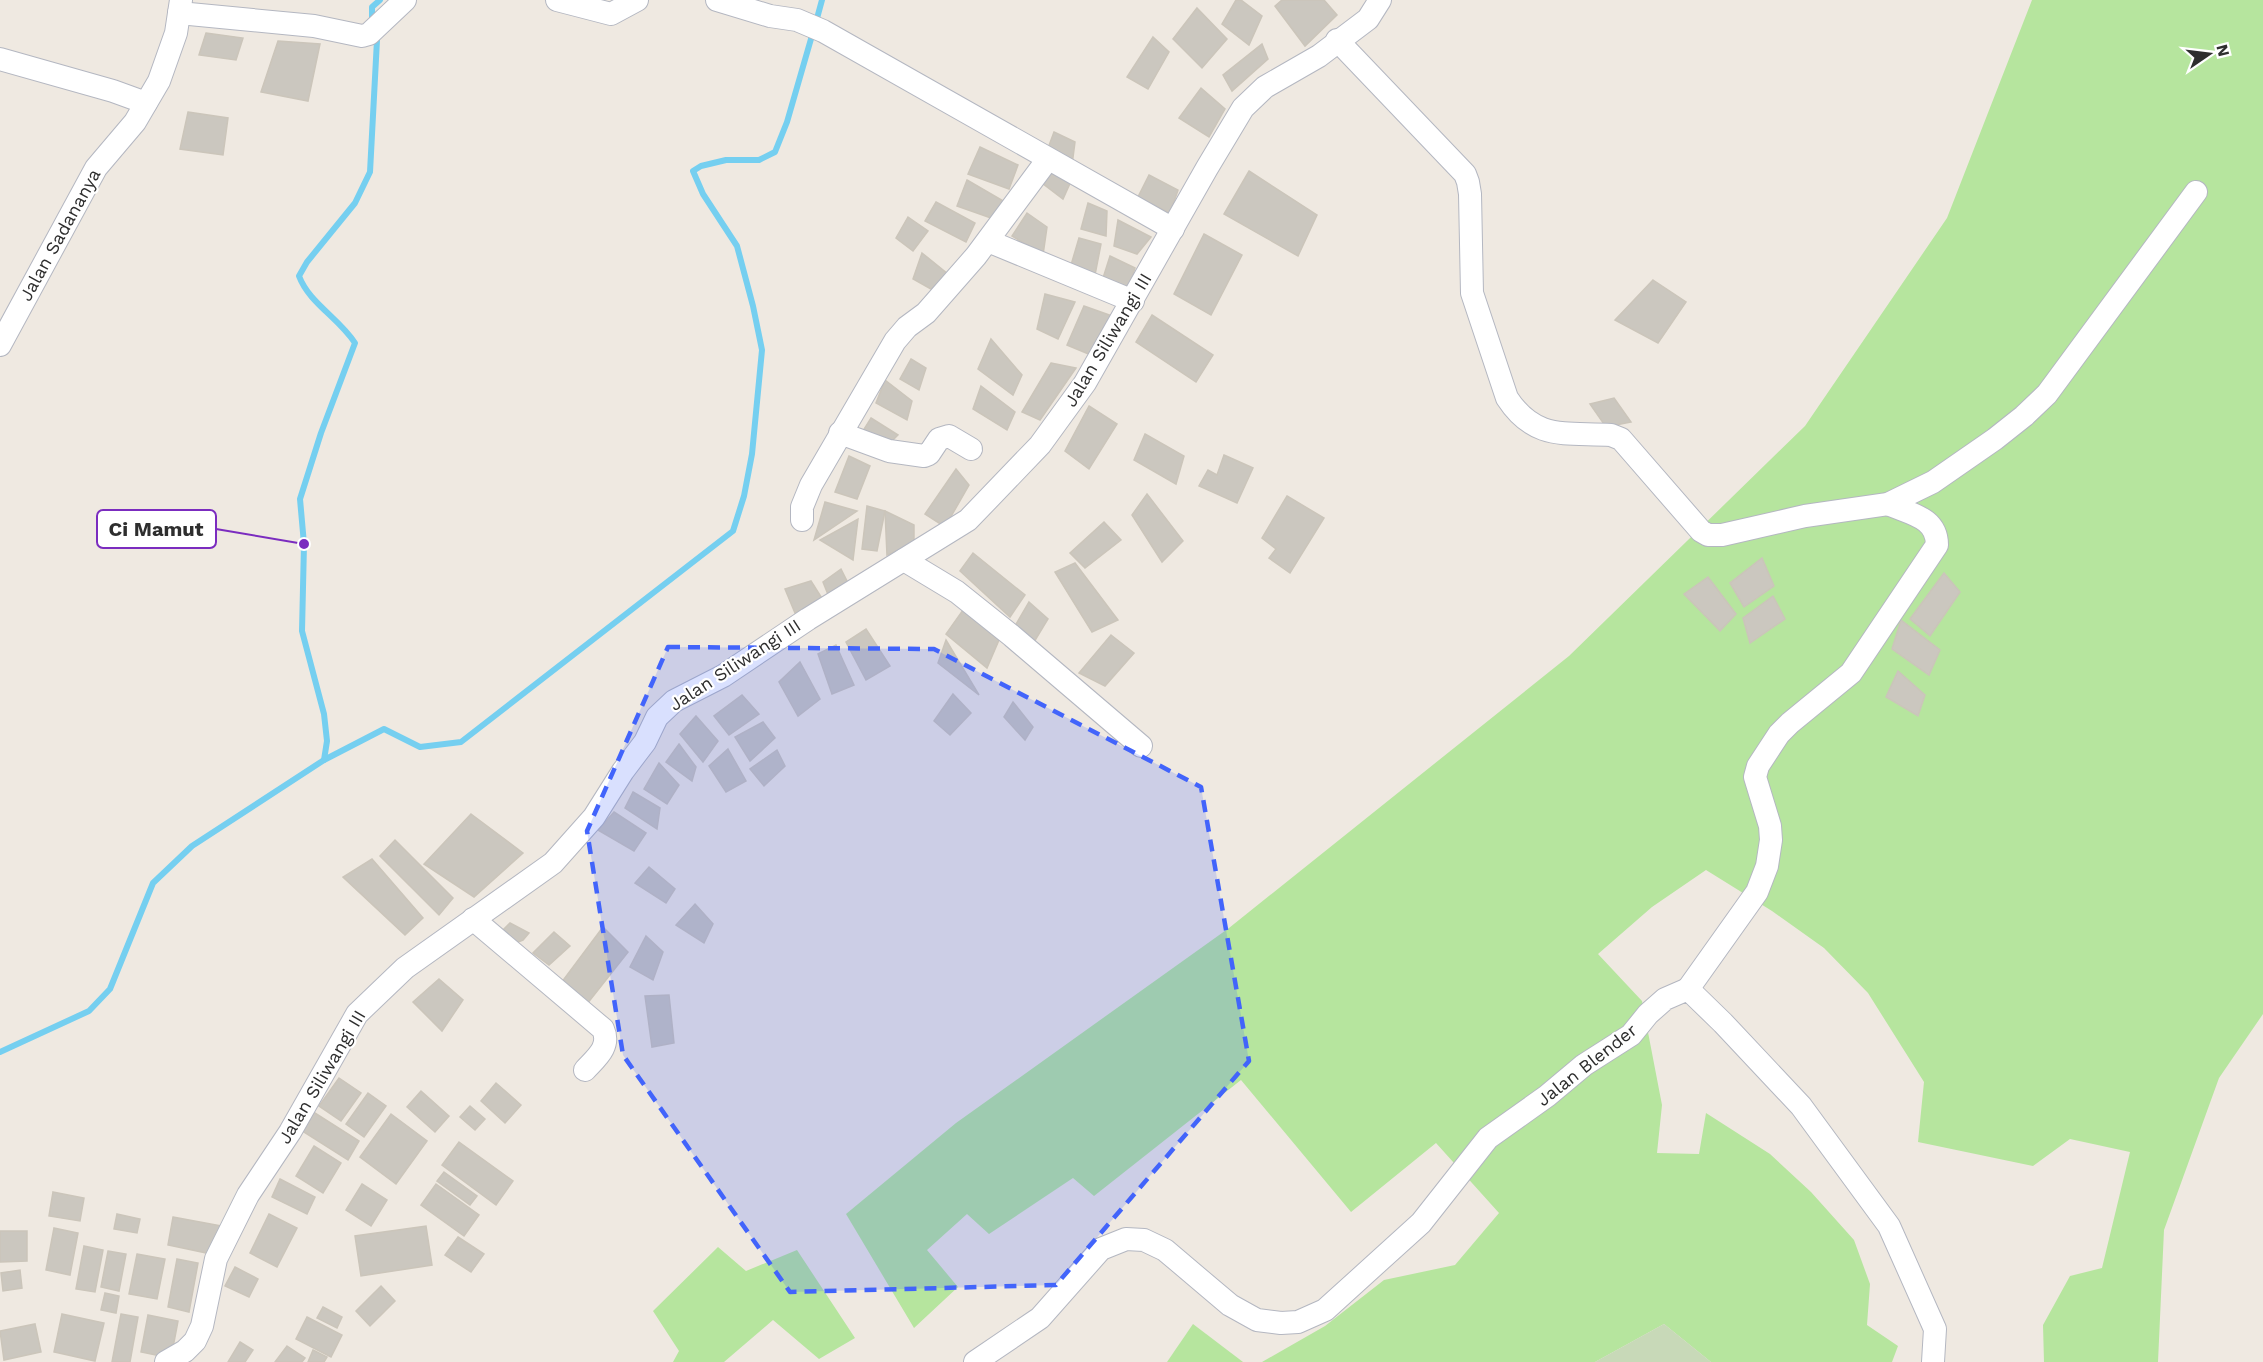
<svg xmlns="http://www.w3.org/2000/svg" width="2263" height="1362" viewBox="0 0 2263 1362" font-family="'Work Sans',sans-serif">
  <rect width="100%" height="100%" fill="#efe9e1"/>
  <g fill="#b6e59e">
    <polygon points="2032,0 2263,0 2263,1014 2219,1078 2164,1230 2158,1362 2044,1362 2043,1325 2070,1276 2102,1268 2130,1152 2070,1139 2033,1166 1918,1142 1924,1082 1868,993 1824,948 1772,911 1706,870 1652,907 1598,954 1642,1001 1662,1105 1657,1153 1699,1154 1706,1113 1770,1154 1811,1192 1854,1240 1870,1284 1867,1325 1898,1346 1892,1362 1711,1362 1664,1324 1595,1362 1262,1362 1325,1326 1384,1280 1455,1265 1499,1213 1436,1143 1351,1212 1241,1080 1094,1196 1073,1178 989,1234 967,1214 927,1250 958,1287 914,1328 846,1214 956,1123 1229,928 1569,656 1805,426 1947,218"/>
    <polygon points="718,1247 746,1271 797,1250 855,1338 819,1359 773,1320 724,1362 673,1362 679,1351 653,1311"/>
    <polygon points="1193,1324 1243,1362 1167,1362"/>
  </g>
  <polygon fill="#c8d9b8" points="1664,1324 1711,1362 1595,1362"/>
  <g fill="none" stroke-linecap="round" stroke-linejoin="round">
    <g stroke="#75cff0" stroke-width="6">
      <polyline points="816,22 822,0"/>
      <polyline points="372,23 372,7 380,0"/>
      <polyline points="324,760 384,729 420,747 461,742 733,531 744,496 752,454 762,350 753,306 737,246 703,194 693,171 701,166 726,160 759,160 775,152 787,122 813,32"/>
      <path d="M0,1052L89,1011L110,989L153,883L192,846L324,760L327,741L324,714L302,631L304,544L300,499L321,433L355,343C339,318 309,303 299,276L307,262L355,203L370,172L377,40L376,35"/>
    </g>
  </g>
  <g fill="#cbc7bf" stroke="#cbc5ba" stroke-width="1.5">
    <polygon points="1236,0 1241,0 1262,16 1249,45 1222,24"/>
    <polygon points="1282,0 1324,0 1337,15 1305,46 1275,6"/>
    <polygon points="1197,8 1227,39 1202,68 1173,39"/>
    <polygon points="206,33 243,38 236,60 199,55"/>
    <polygon points="1153,37 1169,52 1148,89 1127,77"/>
    <polygon points="278,41 320,44 308,101 261,92"/>
    <polygon points="1262,44 1268,59 1232,91 1223,75"/>
    <polygon points="1201,88 1225,109 1209,137 1179,118"/>
    <polygon points="188,112 228,118 223,155 180,149"/>
    <polygon points="1054,132 1075,142 1072,165 1047,151"/>
    <polygon points="980,147 1018,165 1009,189 968,174"/>
    <polygon points="1049,171 1072,179 1063,199 1042,183"/>
    <polygon points="1249,171 1317,215 1298,256 1224,214"/>
    <polygon points="1149,175 1178,190 1170,213 1138,197"/>
    <polygon points="967,180 1005,202 994,219 957,206"/>
    <polygon points="936,202 975,223 966,242 925,221"/>
    <polygon points="1088,203 1107,211 1106,236 1081,229"/>
    <polygon points="1027,213 1047,227 1043,255 1012,236"/>
    <polygon points="908,217 928,231 913,251 896,238"/>
    <polygon points="1118,220 1151,237 1137,254 1114,246"/>
    <polygon points="1204,234 1242,255 1211,315 1174,294"/>
    <polygon points="1079,238 1101,244 1095,275 1071,265"/>
    <polygon points="922,253 948,274 931,289 913,279"/>
    <polygon points="1110,256 1135,268 1128,290 1103,278"/>
    <polygon points="1653,280 1686,302 1658,343 1615,320"/>
    <polygon points="1045,294 1075,302 1058,339 1037,329"/>
    <polygon points="1084,306 1112,316 1091,355 1067,345"/>
    <polygon points="1152,315 1213,355 1196,382 1136,342"/>
    <polygon points="991,339 1022,375 1013,395 978,369"/>
    <polygon points="911,359 926,368 919,390 900,379"/>
    <polygon points="1051,363 1076,368 1040,420 1022,412"/>
    <polygon points="885,380 912,401 907,420 876,403"/>
    <polygon points="981,386 1015,412 1007,430 973,409"/>
    <polygon points="1614,398 1631,422 1606,427 1590,404"/>
    <polygon points="1089,406 1117,424 1089,469 1065,451"/>
    <polygon points="871,418 898,435 889,444 861,434"/>
    <polygon points="1145,434 1184,456 1176,484 1134,460"/>
    <polygon points="1224,455 1253,468 1237,503 1199,486 1208,470 1217,475"/>
    <polygon points="849,456 870,466 857,499 835,492"/>
    <polygon points="956,469 969,485 945,527 925,514"/>
    <polygon points="1147,494 1183,541 1162,562 1132,515"/>
    <polygon points="1287,496 1324,518 1290,573 1269,558 1276,549 1262,538"/>
    <polygon points="825,502 857,511 814,540"/>
    <polygon points="867,506 885,511 877,551 862,549"/>
    <polygon points="885,511 914,525 914,543 887,555"/>
    <polygon points="858,519 853,560 820,540"/>
    <polygon points="1104,522 1121,540 1085,568 1070,553"/>
    <polygon points="973,553 1025,595 1010,617 960,571"/>
    <polygon points="1762,558 1774,586 1744,607 1730,583"/>
    <polygon points="1075,563 1118,620 1092,632 1055,572"/>
    <polygon points="841,569 850,587 829,597 823,582"/>
    <polygon points="1944,573 1960,592 1930,636 1910,619"/>
    <polygon points="1708,577 1736,614 1720,631 1684,594"/>
    <polygon points="811,581 823,600 795,613 785,589"/>
    <polygon points="1773,596 1785,619 1750,643 1743,618"/>
    <polygon points="1029,602 1048,619 1034,642 1015,626"/>
    <polygon points="963,610 999,640 987,668 946,634"/>
    <polygon points="1901,620 1940,650 1929,675 1892,649"/>
    <polygon points="866,629 890,666 866,680 846,642"/>
    <polygon points="1111,635 1134,653 1105,686 1079,673"/>
    <polygon points="946,640 979,695 938,663"/>
    <polygon points="836,645 854,685 832,694 818,654"/>
    <polygon points="800,662 820,699 798,716 779,682"/>
    <polygon points="1898,671 1925,695 1918,716 1886,697"/>
    <polygon points="953,694 971,713 950,735 934,721"/>
    <polygon points="742,695 759,714 729,735 714,716"/>
    <polygon points="1013,702 1033,727 1025,740 1004,717"/>
    <polygon points="696,716 718,741 703,762 680,734"/>
    <polygon points="763,722 775,738 750,761 735,737"/>
    <polygon points="679,744 696,767 692,781 666,762"/>
    <polygon points="728,749 746,781 726,792 709,766"/>
    <polygon points="777,750 785,766 764,786 750,769"/>
    <polygon points="659,763 679,785 667,804 644,789"/>
    <polygon points="633,792 660,808 657,829 625,808"/>
    <polygon points="614,812 646,833 634,851 598,830"/>
    <polygon points="471,814 523,853 474,897 424,864"/>
    <polygon points="395,840 453,898 439,915 380,856"/>
    <polygon points="372,859 423,918 405,935 343,877"/>
    <polygon points="649,867 675,889 666,903 635,883"/>
    <polygon points="695,904 713,924 704,943 676,925"/>
    <polygon points="510,923 529,933 523,940 513,944 499,934"/>
    <polygon points="603,927 628,952 587,1004 561,983"/>
    <polygon points="554,932 570,946 549,965 533,953"/>
    <polygon points="646,936 663,952 653,980 630,967"/>
    <polygon points="439,979 463,1000 442,1031 413,1002"/>
    <polygon points="669,995 674,1043 652,1047 645,996"/>
    <polygon points="339,1078 361,1093 341,1121 319,1106"/>
    <polygon points="496,1083 521,1105 505,1123 481,1101"/>
    <polygon points="421,1091 449,1116 435,1132 407,1107"/>
    <polygon points="368,1093 386,1106 364,1137 346,1124"/>
    <polygon points="470,1106 485,1119 475,1130 460,1117"/>
    <polygon points="307,1108 359,1141 348,1160 296,1127"/>
    <polygon points="391,1114 427,1141 396,1184 360,1157"/>
    <polygon points="459,1142 513,1181 496,1205 442,1165"/>
    <polygon points="314,1146 341,1163 323,1193 296,1176"/>
    <polygon points="444,1172 477,1196 470,1205 437,1181"/>
    <polygon points="280,1179 315,1197 307,1214 272,1197"/>
    <polygon points="362,1184 387,1200 371,1226 346,1210"/>
    <polygon points="436,1184 479,1215 464,1236 421,1205"/>
    <polygon points="53,1192 84,1198 80,1221 49,1216"/>
    <polygon points="117,1214 140,1219 137,1233 114,1229"/>
    <polygon points="269,1214 297,1228 277,1267 250,1253"/>
    <polygon points="173,1217 222,1226 216,1255 168,1245"/>
    <polygon points="426,1226 432,1265 361,1276 355,1236"/>
    <polygon points="54,1228 78,1233 70,1275 46,1270"/>
    <polygon points="0,1231 27,1231 27,1261 0,1262"/>
    <polygon points="458,1237 484,1254 471,1272 445,1255"/>
    <polygon points="84,1246 103,1250 95,1292 76,1289"/>
    <polygon points="108,1251 126,1254 119,1291 101,1287"/>
    <polygon points="137,1254 165,1259 157,1299 129,1294"/>
    <polygon points="177,1259 198,1263 189,1312 168,1307"/>
    <polygon points="235,1267 258,1279 249,1297 225,1286"/>
    <polygon points="20,1270 22,1288 3,1291 1,1273"/>
    <polygon points="381,1286 395,1301 370,1326 356,1311"/>
    <polygon points="105,1293 119,1296 116,1313 101,1310"/>
    <polygon points="323,1307 342,1317 337,1328 317,1318"/>
    <polygon points="62,1314 104,1323 95,1361 54,1352"/>
    <polygon points="121,1314 138,1317 130,1362 112,1362"/>
    <polygon points="148,1315 178,1321 171,1358 141,1352"/>
    <polygon points="307,1317 342,1335 331,1357 296,1339"/>
    <polygon points="35,1324 41,1352 4,1360 0,1331"/>
    <polygon points="240,1342 253,1350 245,1362 228,1362"/>
    <polygon points="287,1346 305,1358 302,1362 275,1362"/>
    <polygon points="313,1350 327,1357 324,1362 308,1362"/>
  </g>
  <g fill="none" stroke-linecap="round" stroke-linejoin="round">
    <defs>
      <g id="minor">
        <polyline points="557,0 611,14 637,0"/>
        <polyline points="717,0 770,16 797,20 823,31 1173,229"/>
        <polyline points="179,13 314,26 362,36 369,34 405,0"/>
        <path d="M1337,40L1465,174L1468,182L1470,194L1472,293L1507,398C1535,441 1565,432 1611,435L1621,439L1701,531L1708,535H1722L1805,516L1888,504L1933,482L1995,439L2024,416L2047,394L2196,192"/>
        <polyline points="0,59 113,91 146,103"/>
        <polyline points="988,241 1133,301"/>
        <polyline points="0,345 96,168 135,122 159,81 176,33 181,0"/>
        <polyline points="840,433 889,451 924,456 929,454 939,439 949,436 971,449"/>
        <polyline points="802,520 802,507 811,485 895,341 907,327 926,313 976,256 1048,159"/>
        <polyline points="904,560 957,592 1012,636 1141,746"/>
        <path d="M473,919L603,1029C611,1047 596,1058 585,1070"/>
        <path d="M1688,989L1757,892L1767,866L1771,840L1770,826L1755,777L1758,766L1779,734L1790,723L1851,673L1937,545C1937,517 1910,514 1888,504"/>
        <polyline points="166,1362 185,1351 195,1341 202,1326 216,1259 248,1195 290,1132 357,1014 405,968 553,863 594,817 623,771 645,742 657,717 674,701 723,676 808,619 968,520 1040,445 1085,383 1207,168 1243,108 1265,87 1319,56 1368,19 1380,0"/>
        <polyline points="975,1362 1040,1318 1101,1249 1126,1239 1144,1240 1165,1250 1230,1305 1257,1320 1281,1323 1298,1322 1325,1310 1421,1223 1488,1138 1547,1096 1584,1065 1631,1035 1648,1014 1665,999 1688,989 1723,1023 1801,1106 1889,1226 1935,1329 1933,1362"/>
      </g>
    </defs>
    <use href="#minor" stroke="#b4b7c1" stroke-width="24"/>
    <use href="#minor" stroke="#fff" stroke-width="22"/>
  </g>
  <path fill="#4264fb" fill-opacity="0.2" stroke="#4264fb" stroke-width="4.5" stroke-dasharray="12 8" stroke-linejoin="round" d="M668,647L934,649L1201,787L1249,1061L1056,1285L790,1292L623,1055L587,831Z"/>
  <g text-anchor="middle" stroke-width="4.5" stroke-linejoin="round" paint-order="stroke">
    <g font-size="18" fill="#2e2e2e" stroke="#fff">
      <text transform="translate(60 235) rotate(-61)" y="6">Jalan Sadananya</text>
      <text transform="translate(1108 340) rotate(-59)" y="6">Jalan Siliwangi III</text>
      <text transform="translate(735 665) rotate(-33)" y="6">Jalan Siliwangi III</text>
      <text transform="translate(1587 1065) rotate(-38)" y="6">Jalan Blender</text>
      <text transform="translate(322 1077) rotate(-59)" y="6">Jalan Siliwangi III</text>
    </g>
  </g>
  <path fill="none" stroke="#7b2cbf" stroke-width="2" d="M304 544L216 529"/>
  <circle fill="#7b2cbf" stroke="#fff" stroke-width="2" cx="304" cy="544" r="6"/>
  <rect fill="#fff" stroke="#7b2cbf" stroke-width="2" x="97" y="510" width="119" height="38" rx="6"/>
  <g font-size="20" text-anchor="middle" font-weight="bold" fill="#2e2e2e">
    <text x="156" y="536">Ci Mamut</text>
  </g>
  <g transform="translate(2209 54) rotate(76)" stroke="#ffffff" stroke-width="4.5" paint-order="stroke">
  <path d="M0-4.5L10 22L0 15L-10 22Z" fill="#2e2e2e"/>
  <text y="-9" font-size="16" font-weight="bold" text-anchor="middle" fill="#2e2e2e">N</text>
  </g>
</svg>
